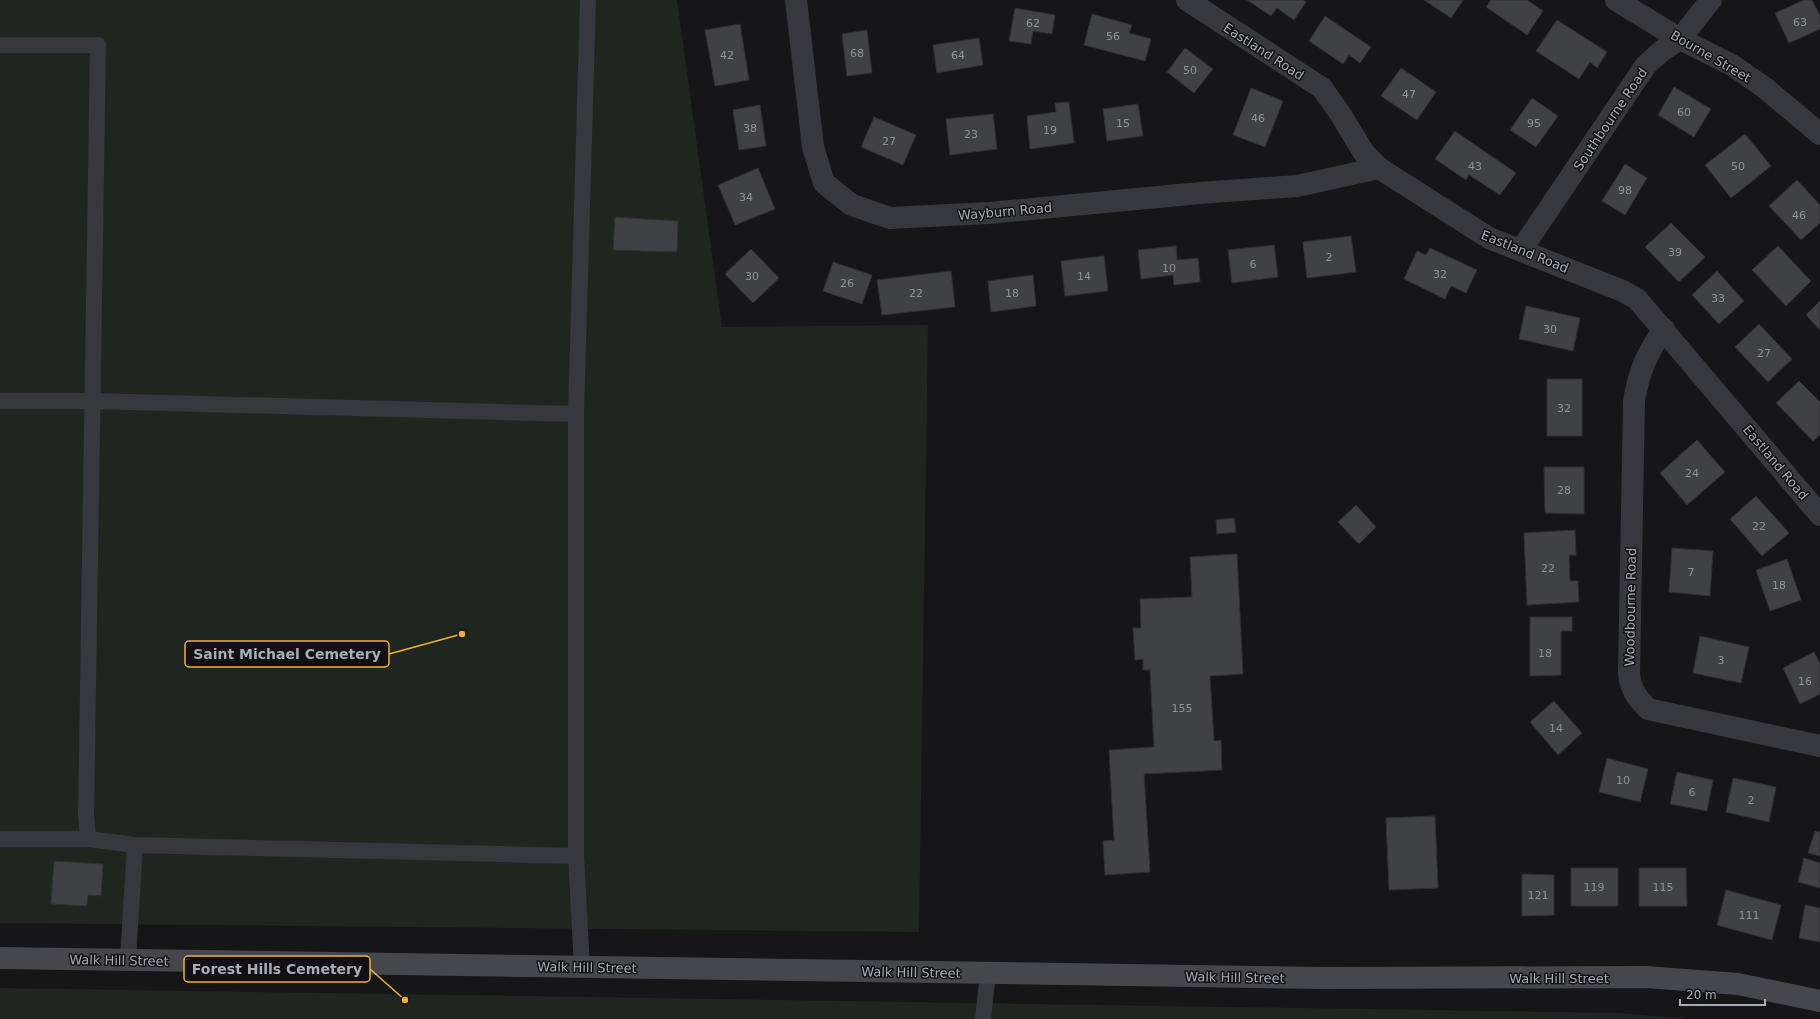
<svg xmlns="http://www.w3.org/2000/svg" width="1820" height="1019" viewBox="0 0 1820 1019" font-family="'DejaVu Sans',sans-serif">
  <rect width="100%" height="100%" fill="#161618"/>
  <g fill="#1e261f">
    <polygon points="0,0 677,0 722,327 928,325 919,932 0,923"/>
    <polygon points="0,988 1620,1013 1687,1019 0,1019"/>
  </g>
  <g fill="#404145" stroke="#303034">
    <polygon points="1247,0 1303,0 1306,2 1294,20 1277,8 1271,16"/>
    <polygon points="1424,0 1463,0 1451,18"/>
    <polygon points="1491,0 1527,0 1543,11 1527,35 1486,7"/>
    <polygon points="1804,0 1812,0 1820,16 1820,29 1789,43 1775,13"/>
    <polygon points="1015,8 1055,15 1052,34 1033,31 1031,44 1009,41"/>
    <polygon points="1092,14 1132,25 1129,33 1151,39 1145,61 1084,45"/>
    <polygon points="1325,16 1371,47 1360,63 1349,55 1343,64 1309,41"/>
    <polygon points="1557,20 1607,52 1597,68 1590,62 1579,79 1536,51"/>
    <polygon points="740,24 749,80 715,86 705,30"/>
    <polygon points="867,30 872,73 847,76 842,34"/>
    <polygon points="979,38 983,65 937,73 933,45"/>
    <polygon points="1185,48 1213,69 1194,93 1167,72"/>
    <polygon points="1401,68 1436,92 1417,120 1381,96"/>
    <polygon points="1674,87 1711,109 1694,137 1658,115"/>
    <polygon points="1251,88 1283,101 1265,147 1233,135"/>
    <polygon points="1532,98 1558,116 1536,147 1510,130"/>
    <polygon points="1069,102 1074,143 1030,149 1027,116 1056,112 1055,103"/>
    <polygon points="1138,104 1143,136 1107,141 1103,109"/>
    <polygon points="760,105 766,146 739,150 733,110"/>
    <polygon points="993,114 997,149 950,155 946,119"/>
    <polygon points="874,117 916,135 903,165 861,147"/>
    <polygon points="1455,131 1516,173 1500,195 1469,175 1466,180 1435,159"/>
    <polygon points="1745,134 1771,166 1731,198 1705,165"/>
    <polygon points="1625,164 1647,178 1625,215 1602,201"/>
    <polygon points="758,168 775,209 735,225 718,185"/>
    <polygon points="1797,180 1820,205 1820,223 1801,240 1769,206"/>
    <polygon points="615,217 678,221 677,252 613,250"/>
    <polygon points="1671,223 1705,257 1679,282 1645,247"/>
    <polygon points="1351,236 1356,272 1307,278 1303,242"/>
    <polygon points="1274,245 1278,277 1232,283 1228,250"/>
    <polygon points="1176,246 1177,260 1198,258 1200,282 1174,285 1173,275 1141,279 1138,250"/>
    <polygon points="1778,246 1811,281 1786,306 1752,270"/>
    <polygon points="1430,248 1477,270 1466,293 1451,286 1445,299 1404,279 1417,251 1426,255"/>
    <polygon points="751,249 779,278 753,303 725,274"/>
    <polygon points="1104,256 1108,291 1065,296 1061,261"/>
    <polygon points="833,262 872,275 862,304 823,291"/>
    <polygon points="951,271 955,307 882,315 877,280"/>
    <polygon points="1717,271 1744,301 1719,324 1692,295"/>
    <polygon points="1033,275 1036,306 991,312 988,281"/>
    <polygon points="1820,301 1820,330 1806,315"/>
    <polygon points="1526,306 1580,318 1573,351 1519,339"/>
    <polygon points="1759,324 1792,359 1768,382 1735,347"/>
    <rect x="1547" y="379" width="35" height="57"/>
    <polygon points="1799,381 1820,402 1820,435 1813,441 1776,403"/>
    <polygon points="1697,440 1725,472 1687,505 1660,473"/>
    <polygon points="1544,467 1584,467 1584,514 1545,513"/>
    <polygon points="1756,496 1789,533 1762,556 1730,519"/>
    <polygon points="1356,505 1376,527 1359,544 1338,522"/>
    <polygon points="1234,518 1236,532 1217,534 1216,520"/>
    <polygon points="1575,530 1576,555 1569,555 1570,581 1578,581 1579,602 1527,605 1524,533"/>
    <polygon points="1672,548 1713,551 1710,596 1669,592"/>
    <polygon points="1237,554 1243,674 1210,676 1214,741 1221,740 1222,770 1144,774 1150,872 1105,875 1103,841 1114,840 1109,750 1154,747 1150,670 1143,670 1143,659 1135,660 1133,628 1141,628 1140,599 1192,597 1190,557"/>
    <polygon points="1787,559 1801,600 1770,611 1756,570"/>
    <polygon points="1530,617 1572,617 1572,631 1561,631 1561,675 1530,676"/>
    <polygon points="1700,636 1749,647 1741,683 1693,673"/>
    <polygon points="1814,652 1820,664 1820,694 1800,704 1783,668"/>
    <polygon points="1554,701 1582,733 1558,755 1530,722"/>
    <polygon points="1607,758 1648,769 1640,802 1599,792"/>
    <polygon points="1677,772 1713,780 1707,811 1670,804"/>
    <polygon points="1733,778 1776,787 1769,822 1726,812"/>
    <polygon points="1435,816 1438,888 1389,890 1386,818"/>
    <polygon points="1815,831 1820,832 1820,856 1808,853"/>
    <polygon points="1804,858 1820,863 1820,888 1798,882"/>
    <polygon points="54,861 103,864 101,896 88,895 87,906 51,904"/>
    <rect x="1571" y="868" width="47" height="38"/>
    <polygon points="1639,868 1686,868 1687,906 1639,906"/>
    <polygon points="1522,874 1554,875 1554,915 1522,916"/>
    <polygon points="1726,890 1781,905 1772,940 1717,925"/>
    <polygon points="1805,905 1820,908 1820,942 1799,938"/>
  </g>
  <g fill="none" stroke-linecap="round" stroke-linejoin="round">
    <g stroke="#37383d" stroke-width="16">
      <polyline points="0,45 98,45 86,816 88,839"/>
      <polyline points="0,401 92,401 576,414"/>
      <polyline points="0,839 88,839 135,845 576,856"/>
      <polyline points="128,960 135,845"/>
      <polyline points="582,967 576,856 576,414 588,0"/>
      <polyline points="983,1019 988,973"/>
    </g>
    <g stroke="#37383d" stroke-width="22">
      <polyline points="796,0 813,147 824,183 852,205 890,218 989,213 1200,193 1297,186 1379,168"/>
      <polyline points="1187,0 1322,88 1341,115 1364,153 1379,168 1489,238 1623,291 1637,299 1820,515"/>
      <polyline points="1616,0 1680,39 1732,65 1765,88 1820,134"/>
      <polyline points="1521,250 1646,65 1663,50 1680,39 1711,0"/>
      <path d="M1664,329C1647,353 1639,371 1634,401L1629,674C1631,690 1637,698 1648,709L1820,746"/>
    </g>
    <polyline stroke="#45474d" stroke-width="22" points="0,958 1325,978 1646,977 1738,984 1820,1001"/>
  </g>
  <g text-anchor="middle" stroke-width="3" stroke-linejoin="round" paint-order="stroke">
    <g font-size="11" fill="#8e929b">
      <text x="1800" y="26">63</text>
      <text x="1033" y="27">62</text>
      <text x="1113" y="40">56</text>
      <text x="857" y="57">68</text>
      <text x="727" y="59">42</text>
      <text x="958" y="59">64</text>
      <text x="1190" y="74">50</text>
      <text x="1409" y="98">47</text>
      <text x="1684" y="116">60</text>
      <text x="1258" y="122">46</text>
      <text x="1123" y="127">15</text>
      <text x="1534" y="127">95</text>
      <text x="750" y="132">38</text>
      <text x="1050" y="134">19</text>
      <text x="971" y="138">23</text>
      <text x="889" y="145">27</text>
      <text x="1475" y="170">43</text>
      <text x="1738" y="170">50</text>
      <text x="1625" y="194">98</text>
      <text x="746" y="201">34</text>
      <text x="1799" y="219">46</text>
      <text x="1675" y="256">39</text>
      <text x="1329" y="261">2</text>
      <text x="1253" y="268">6</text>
      <text x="1169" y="272">10</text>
      <text x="1440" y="278">32</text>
      <text x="752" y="280">30</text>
      <text x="1084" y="280">14</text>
      <text x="847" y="287">26</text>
      <text x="916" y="297">22</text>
      <text x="1012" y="297">18</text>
      <text x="1718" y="302">33</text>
      <text x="1550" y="333">30</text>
      <text x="1764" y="357">27</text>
      <text x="1564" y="412">32</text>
      <text x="1692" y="477">24</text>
      <text x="1564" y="494">28</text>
      <text x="1759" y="530">22</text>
      <text x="1548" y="572">22</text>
      <text x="1691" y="576">7</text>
      <text x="1779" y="589">18</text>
      <text x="1545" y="657">18</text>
      <text x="1721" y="664">3</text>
      <text x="1805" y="685">16</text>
      <text x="1182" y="712">155</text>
      <text x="1556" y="732">14</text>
      <text x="1623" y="784">10</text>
      <text x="1692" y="796">6</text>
      <text x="1751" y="804">2</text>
      <text x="1594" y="891">119</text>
      <text x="1663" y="891">115</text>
      <text x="1538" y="899">121</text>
      <text x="1749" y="919">111</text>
    </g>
    <g font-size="13" fill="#a8adb8" stroke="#111113">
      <text transform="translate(1264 51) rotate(33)" y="5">Eastland Road</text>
      <text transform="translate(1711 56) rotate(30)" y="5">Bourne Street</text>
      <text transform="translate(1610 119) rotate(-56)" y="5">Southbourne Road</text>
      <text transform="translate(1005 211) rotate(-5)" y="5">Wayburn Road</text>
      <text transform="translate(1525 251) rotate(22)" y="5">Eastland Road</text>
      <text transform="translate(1776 462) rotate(50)" y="5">Eastland Road</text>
      <text transform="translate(1630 607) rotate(-89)" y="5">Woodbourne Road</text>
      <text transform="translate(119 960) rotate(1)" y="5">Walk Hill Street</text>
      <text transform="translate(587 967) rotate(1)" y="5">Walk Hill Street</text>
      <text transform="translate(911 972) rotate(1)" y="5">Walk Hill Street</text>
      <text transform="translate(1235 977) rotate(1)" y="5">Walk Hill Street</text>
      <text x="1559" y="983">Walk Hill Street</text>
    </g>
  </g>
  <path fill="none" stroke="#f2b134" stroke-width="1.5" d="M462 634L389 654M405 1000L370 969"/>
  <g fill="#f2b134" stroke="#111113" stroke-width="1.5">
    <circle cx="462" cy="634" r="4"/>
    <circle cx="405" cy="1000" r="4"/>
  </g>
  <g fill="#111113" stroke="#f2b134" stroke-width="1.5">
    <rect x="185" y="641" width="204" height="26" rx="4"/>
    <rect x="184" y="956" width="186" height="26" rx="4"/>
  </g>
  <g font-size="14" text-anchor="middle" font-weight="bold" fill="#a8adb8">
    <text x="287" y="659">Saint Michael Cemetery</text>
    <text x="277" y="974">Forest Hills Cemetery</text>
  </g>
  <path d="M1680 999v6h85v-6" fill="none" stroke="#a8adb8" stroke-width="2"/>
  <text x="1686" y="999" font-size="12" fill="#a8adb8" stroke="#111113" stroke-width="3" paint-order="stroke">20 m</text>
</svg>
